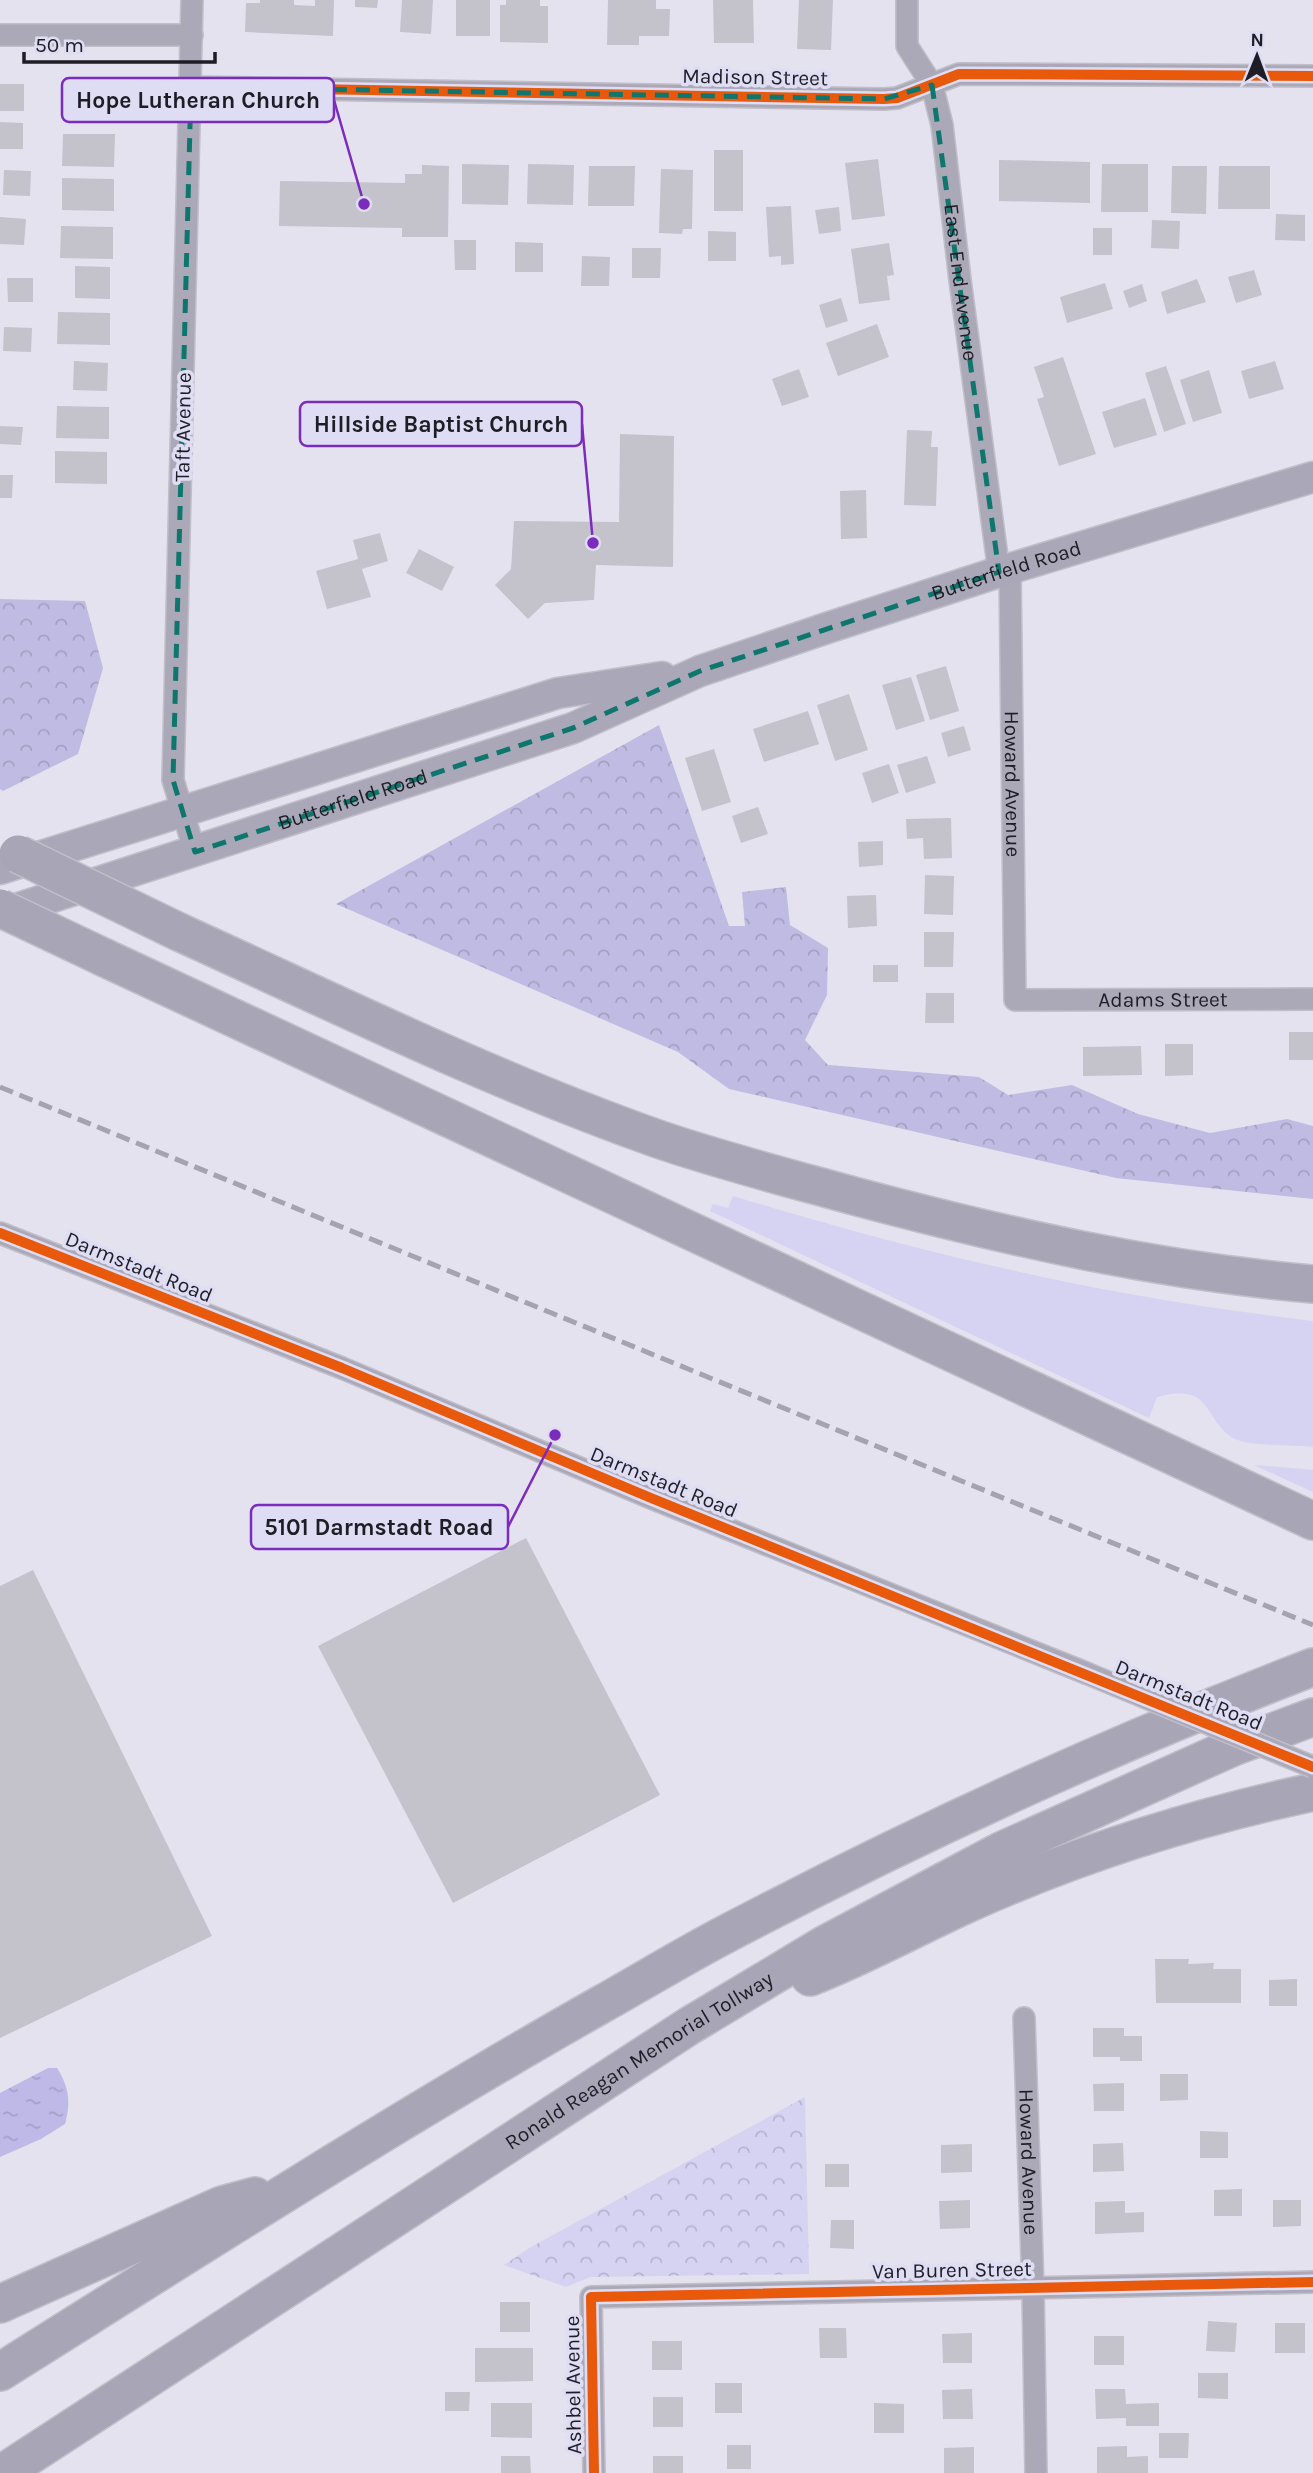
<svg xmlns="http://www.w3.org/2000/svg" width="1313" height="2473" viewBox="0 0 1313 2473" font-family="Karla,sans-serif">
  <defs>
    <pattern id="forest-crowns" width="20" height="18" patternUnits="userSpaceOnUse" patternTransform="scale(1.75)"><rect width="20" height="18" fill="#c0bbe2"/><path d="M2 6a3 3 0 1 1 6 0M12 15a3 3 0 1 1 6 0" fill="none" stroke="#a5a0c2"/></pattern>
    <pattern id="park-crowns" width="20" height="18" patternUnits="userSpaceOnUse" patternTransform="scale(1.75)"><rect width="20" height="18" fill="#d5d2f2"/><path d="M2 6a3 3 0 1 1 6 0M12 15a3 3 0 1 1 6 0" fill="none" stroke="#b6b4cf"/></pattern>
    <pattern id="water-ripples" width="26" height="14" patternUnits="userSpaceOnUse" patternTransform="scale(1.75)"><rect width="26" height="14" fill="#bfb9e8"/><path d="M2 4q2-2 4 0t4 0M15 11q2-2 4 0t4 0" fill="none" stroke="#a49fc7"/></pattern>
  </defs>
  <rect width="100%" height="100%" fill="#e3e2ee"/>
  <g fill="#d5d2f2">
    <path d="M733,1196C861,1235 992,1269 1124,1293C1186,1305 1250,1313 1313,1321V1447C1295,1445 1257,1446 1241,1441C1202,1429 1218,1379 1157,1397L1149,1418L710,1211L713,1204L728,1208Z"/>
    <polygon points="1254,1465 1313,1470 1313,1492"/>
  </g>
  <g fill="url(#forest-crowns)">
    <polygon points="0,599 85,601 103,668 78,754 3,791 0,789"/>
    <polygon points="659,725 729,926 745,926 742,892 786,887 790,925 828,948 827,995 805,1040 828,1065 979,1077 1008,1095 1072,1085 1138,1114 1210,1133 1287,1119 1313,1126 1313,1199 1116,1178 729,1089 678,1052 336,904"/>
  </g>
  <polygon fill="url(#park-crowns)" points="805,2097 809,2274 590,2277 566,2287 504,2265 531,2247"/>
  <path fill="url(#water-ripples)" d="M48,2068H57C69,2087 71,2102 65,2124L41,2139L0,2157V2093Z"/>
  <g fill="#c4c3cc">
    <polygon points="260,0 294,0 294,5 315,6 315,0 334,0 333,36 245,32 246,3 260,3"/>
    <polygon points="355,0 378,0 377,8 355,7"/>
    <polygon points="402,0 433,0 431,34 400,32"/>
    <rect x="456" y="0" width="34" height="36"/>
    <polygon points="506,0 540,0 540,6 548,6 548,43 500,42 500,5 506,5"/>
    <polygon points="608,0 656,0 656,9 670,9 669,36 639,36 639,45 607,45"/>
    <polygon points="713,0 753,0 754,43 714,43"/>
    <polygon points="799,0 833,0 831,50 797,49"/>
    <rect x="0" y="84" width="24" height="27"/>
    <polygon points="0,122 23,123 23,149 0,149"/>
    <polygon points="63,134 115,134 114,167 62,166"/>
    <rect x="714" y="150" width="29" height="61"/>
    <polygon points="878,159 885,216 852,220 845,163"/>
    <polygon points="999,160 1090,162 1090,203 999,201"/>
    <polygon points="462,164 509,165 508,205 462,204"/>
    <polygon points="528,164 574,165 573,205 527,204"/>
    <polygon points="1102,164 1148,164 1148,212 1101,212"/>
    <polygon points="422,165 449,166 448,237 402,237 402,228 279,226 280,181 405,183 405,174 422,174"/>
    <polygon points="589,166 635,166 634,206 588,206"/>
    <polygon points="1172,166 1207,166 1206,214 1171,213"/>
    <polygon points="1219,166 1270,166 1270,209 1218,209"/>
    <polygon points="661,169 693,170 692,229 683,229 682,234 659,233"/>
    <polygon points="4,170 31,171 30,196 3,195"/>
    <polygon points="62,178 114,179 114,211 62,210"/>
    <polygon points="791,206 794,264 781,265 781,256 769,257 766,207"/>
    <polygon points="839,207 841,231 819,234 815,210"/>
    <polygon points="1276,214 1305,215 1305,241 1275,240"/>
    <polygon points="0,217 26,219 24,245 0,244"/>
    <polygon points="1152,220 1180,221 1179,249 1151,248"/>
    <polygon points="61,226 113,227 113,259 60,258"/>
    <rect x="1093" y="228" width="19" height="27"/>
    <polygon points="708,231 736,232 736,261 708,261"/>
    <polygon points="454,240 476,240 476,270 455,270"/>
    <polygon points="515,242 543,243 543,272 515,272"/>
    <polygon points="889,243 894,275 887,276 890,300 859,304 851,249"/>
    <polygon points="632,248 661,248 660,278 632,278"/>
    <polygon points="582,256 610,257 609,286 581,286"/>
    <polygon points="75,266 110,267 110,299 75,298"/>
    <polygon points="1254,270 1262,295 1236,303 1228,277"/>
    <polygon points="7,278 33,278 33,302 8,302"/>
    <polygon points="1197,279 1206,302 1167,314 1161,292"/>
    <polygon points="1105,283 1113,309 1067,323 1060,297"/>
    <polygon points="1142,284 1147,301 1129,308 1123,291"/>
    <polygon points="841,298 848,321 826,328 819,305"/>
    <polygon points="58,312 110,313 110,345 57,344"/>
    <polygon points="877,324 889,357 838,376 826,343"/>
    <polygon points="4,327 32,328 31,352 3,351"/>
    <polygon points="1063,357 1096,454 1059,466 1037,399 1044,397 1034,367"/>
    <polygon points="74,361 108,363 107,391 73,390"/>
    <polygon points="1275,361 1284,389 1249,399 1241,371"/>
    <polygon points="1166,366 1186,424 1164,432 1145,373"/>
    <polygon points="799,369 809,397 782,406 772,379"/>
    <polygon points="1209,370 1222,413 1193,422 1180,380"/>
    <polygon points="1145,398 1157,435 1114,448 1102,412"/>
    <polygon points="57,406 109,407 109,439 56,438"/>
    <polygon points="0,426 23,427 21,445 0,444"/>
    <polygon points="907,430 932,431 931,447 938,447 936,506 904,505"/>
    <polygon points="620,434 674,436 673,567 596,565 594,600 545,603 528,619 495,585 511,569 514,521 619,522"/>
    <polygon points="55,451 107,452 107,484 55,483"/>
    <polygon points="0,475 13,475 12,498 0,498"/>
    <polygon points="866,490 867,538 841,539 840,491"/>
    <polygon points="380,533 388,561 362,569 371,597 327,609 316,571 358,559 353,540"/>
    <polygon points="419,549 454,567 442,591 406,573"/>
    <polygon points="946,666 959,711 930,720 916,675"/>
    <polygon points="911,677 925,721 896,730 882,685"/>
    <polygon points="849,694 868,750 835,761 817,705"/>
    <polygon points="808,711 819,744 764,762 753,729"/>
    <polygon points="964,726 971,750 948,757 941,733"/>
    <polygon points="714,749 731,802 702,811 685,758"/>
    <polygon points="927,756 936,783 906,793 897,765"/>
    <polygon points="889,764 899,793 872,803 862,773"/>
    <polygon points="758,807 768,834 741,843 732,816"/>
    <polygon points="951,818 952,858 924,859 923,838 907,839 906,819"/>
    <polygon points="883,841 883,865 859,867 858,842"/>
    <polygon points="925,875 954,876 953,915 924,914"/>
    <polygon points="876,895 877,926 848,928 847,896"/>
    <polygon points="924,932 954,932 953,967 924,967"/>
    <rect x="873" y="965" width="25" height="17"/>
    <polygon points="926,993 954,993 954,1023 925,1023"/>
    <rect x="1289" y="1032" width="24" height="28"/>
    <polygon points="1165,1044 1193,1044 1193,1075 1165,1076"/>
    <polygon points="1141,1046 1142,1075 1083,1076 1083,1047"/>
    <polygon points="526,1538 660,1795 453,1903 318,1646"/>
    <polygon points="33,1570 212,1936 0,2038 0,1586"/>
    <polygon points="1155,1959 1189,1959 1188,1964 1214,1963 1213,1969 1241,1969 1241,2003 1156,2003"/>
    <polygon points="1297,1979 1297,2006 1269,2006 1269,1980"/>
    <polygon points="1093,2028 1124,2028 1124,2036 1142,2036 1142,2061 1120,2061 1120,2057 1093,2057"/>
    <polygon points="1160,2074 1188,2074 1188,2100 1160,2101"/>
    <polygon points="1124,2083 1124,2111 1094,2111 1093,2084"/>
    <polygon points="1200,2131 1228,2132 1228,2158 1200,2158"/>
    <polygon points="1123,2143 1124,2171 1093,2172 1093,2144"/>
    <polygon points="972,2144 972,2172 941,2173 941,2145"/>
    <rect x="825" y="2164" width="24" height="23"/>
    <polygon points="1242,2189 1242,2216 1214,2216 1214,2190"/>
    <polygon points="970,2200 970,2228 940,2229 939,2201"/>
    <polygon points="1273,2200 1301,2200 1301,2226 1273,2227"/>
    <polygon points="1125,2201 1125,2213 1144,2212 1144,2232 1095,2234 1095,2202"/>
    <polygon points="831,2220 854,2220 854,2249 830,2248"/>
    <rect x="500" y="2302" width="30" height="30"/>
    <polygon points="1208,2321 1237,2323 1235,2352 1206,2351"/>
    <rect x="1275" y="2323" width="30" height="30"/>
    <polygon points="819,2328 846,2328 847,2358 820,2358"/>
    <polygon points="972,2333 972,2363 943,2363 942,2334"/>
    <rect x="1094" y="2336" width="30" height="29"/>
    <rect x="652" y="2341" width="30" height="29"/>
    <polygon points="475,2348 533,2348 533,2381 475,2382"/>
    <polygon points="1198,2373 1228,2373 1228,2399 1198,2398"/>
    <rect x="715" y="2383" width="27" height="30"/>
    <polygon points="972,2389 973,2419 943,2419 942,2390"/>
    <polygon points="1095,2389 1125,2389 1126,2404 1159,2403 1159,2426 1126,2426 1126,2418 1096,2419"/>
    <polygon points="445,2392 470,2392 469,2411 445,2411"/>
    <rect x="653" y="2397" width="30" height="30"/>
    <polygon points="491,2403 532,2403 532,2438 491,2437"/>
    <polygon points="874,2403 904,2404 904,2433 874,2433"/>
    <polygon points="1159,2433 1189,2433 1188,2458 1159,2458"/>
    <rect x="727" y="2445" width="24" height="24"/>
    <polygon points="1127,2446 1127,2457 1148,2456 1148,2473 1097,2473 1097,2447"/>
    <polygon points="974,2447 974,2473 944,2473 944,2448"/>
    <polygon points="501,2456 530,2456 531,2473 501,2473"/>
    <rect x="653" y="2456" width="30" height="17"/>
  </g>
  <g fill="none" stroke-linecap="round" stroke-linejoin="round">
    <defs>
      <g id="street">
        <polyline points="192,0 173,780 195,852"/>
        <path id="s1" d="M907,0V46L932,85L942,125L960,280L999,572"/>
        <polyline points="0,35 192,35"/>
        <polyline points="191,87 884,99 897,98 959,74 1313,76"/>
        <path id="s2" d="M1010,569L1015,1000L1313,999"/>
        <polyline points="0,1233 342,1368 651,1498 1086,1673"/>
        <path id="s3" d="M1024,2018L1033,2288L1036,2473"/>
        <polyline points="594,2473 591,2297 1313,2282"/>
      </g>
      <g id="secondary">
        <polyline points="0,869 558,693 662,677"/>
        <path id="s4" d="M0,914L573,728L700,671L830,627L999,572L1313,477"/>
      </g>
      <g id="highway">
        <path d="M179,932C337,1004 494,1081 658,1139C722,1161 789,1178 854,1196C1004,1236 1158,1271 1313,1284"/>
        <polyline points="103,957 1313,1521"/>
        <path d="M810,1977C864,1956 916,1927 969,1903C1078,1854 1196,1817 1313,1792"/>
        <polyline points="0,2304 222,2205 255,2196"/>
        <path d="M0,2372C199,2247 397,2120 602,2004C643,1981 684,1956 726,1934C916,1834 1112,1744 1313,1667"/>
        <path id="s5" d="M3,2473L689,2026L824,1945L1001,1851L1233,1747L1313,1717"/>
      </g>
    </defs>
    <use href="#street" stroke="#c0bfc9" stroke-width="24"/>
    <use href="#secondary" stroke="#c0bfc9" stroke-width="33"/>
    <use href="#highway" stroke="#c0bfc9" stroke-width="40"/>
    <use href="#street" stroke="#aba9b8" stroke-width="21"/>
    <use href="#secondary" stroke="#aaa8b8" stroke-width="30"/>
    <use href="#highway" stroke="#a8a5b7" stroke-width="37"/>
    <polyline stroke="#a4a3af" stroke-width="5" stroke-dasharray="14 7" stroke-linecap="butt" points="0,1087 1313,1625"/>
    <defs>
      <polyline id="street-bridge" points="1086,1673 1313,1767"/>
      <g id="highway-bridge">
        <polyline points="18,854 179,932"/>
        <polyline points="0,908 103,957"/>
      </g>
    </defs>
    <use href="#street-bridge" stroke="#c0bfc9" stroke-width="24" stroke-linecap="butt"/>
    <use href="#highway-bridge" stroke="#c0bfc9" stroke-width="40" stroke-linecap="butt"/>
    <use href="#street-bridge" stroke="#aba9b8" stroke-width="21"/>
    <use href="#highway-bridge" stroke="#a8a5b7" stroke-width="37"/>
    <defs>
      <g id="cycleway">
        <polyline points="191,87 884,99 897,98 959,74 1313,76"/>
        <polyline points="0,1233 342,1368 651,1498 1313,1767"/>
        <polyline points="594,2473 591,2297 1313,2282"/>
      </g>
    </defs>
    <use href="#cycleway" stroke="#dfddf3" stroke-width="15"/>
    <use href="#cycleway" stroke="#e8590c" stroke-width="10"/>
  </g>
  <path fill="none" stroke="#0f766e" stroke-width="5" stroke-dasharray="14 9" stroke-linejoin="round" d="M932,85L999,572L700,671L573,728L195,852L173,780L191,87L884,99Z"/>
  <g text-anchor="middle" stroke-width="7" stroke-linejoin="round" paint-order="stroke">
    <g font-size="21" fill="#1e1d25" stroke="#dfddf3">
      <text transform="translate(755 77) rotate(1)" y="7">Madison Street</text>
      <text dy="7" stroke="none"><textPath href="#s1" startOffset="292">East End Avenue</textPath></text>
      <text transform="translate(183 427) rotate(-89)" y="7">Taft Avenue</text>
      <text dy="7" stroke="none"><textPath href="#s4" startOffset="1064">Butterfield Road</textPath></text>
      <text dy="7" stroke="none"><textPath href="#s2" startOffset="215">Howard Avenue</textPath></text>
      <text dy="7" stroke="none"><textPath href="#s4" startOffset="371">Butterfield Road</textPath></text>
      <text dy="7" stroke="none"><textPath href="#s2" startOffset="579">Adams Street</textPath></text>
      <text transform="translate(139 1267) rotate(22)" y="7">Darmstadt Road</text>
      <text transform="translate(664 1482) rotate(22)" y="7">Darmstadt Road</text>
      <text transform="translate(1189 1695) rotate(22)" y="7">Darmstadt Road</text>
      <text dy="7" stroke="none"><textPath href="#s5" startOffset="758">Ronald Reagan Memorial Tollway</textPath></text>
      <text dy="7" stroke="none"><textPath href="#s3" startOffset="144">Howard Avenue</textPath></text>
      <text transform="translate(952 2270) rotate(-1)" y="7">Van Buren Street</text>
      <text transform="translate(573 2385) rotate(-91)" y="7">Ashbel Avenue</text>
    </g>
  </g>
  <path fill="none" stroke="#7b2cbf" stroke-width="2.5" d="M364 204L334 100M593 543L582 424M555 1435L508 1527"/>
  <g fill="#7b2cbf" stroke="#dfddf3" stroke-width="2.5">
    <circle cx="364" cy="204" r="7"/>
    <circle cx="593" cy="543" r="7"/>
    <circle cx="555" cy="1435" r="7"/>
  </g>
  <g fill="#dfddf3" stroke="#7b2cbf" stroke-width="2.5">
    <rect x="62" y="78" width="272" height="44" rx="7"/>
    <rect x="300" y="402" width="282" height="44" rx="7"/>
    <rect x="251" y="1505" width="257" height="44" rx="7"/>
  </g>
  <g font-size="23" text-anchor="middle" font-weight="bold" fill="#1e1d25">
    <text x="198" y="108">Hope Lutheran Church</text>
    <text x="441" y="432">Hillside Baptist Church</text>
    <text x="379" y="1535">5101 Darmstadt Road</text>
  </g>
  <g transform="translate(1257 56) rotate(1)" stroke="#dfddf3" stroke-width="5" paint-order="stroke">
  <path d="M0-5L12 26L0 18L-12 26Z" fill="#1e1d25"/>
  <text y="-10" font-size="19" font-weight="bold" text-anchor="middle" fill="#1e1d25">N</text>
  </g>
  <path d="M24 52v10h191v-10" fill="none" stroke="#1e1d25" stroke-width="3.5"/>
  <text x="35" y="52" font-size="21" fill="#1e1d25" stroke="#dfddf3" stroke-width="5" paint-order="stroke">50 m</text>
</svg>
